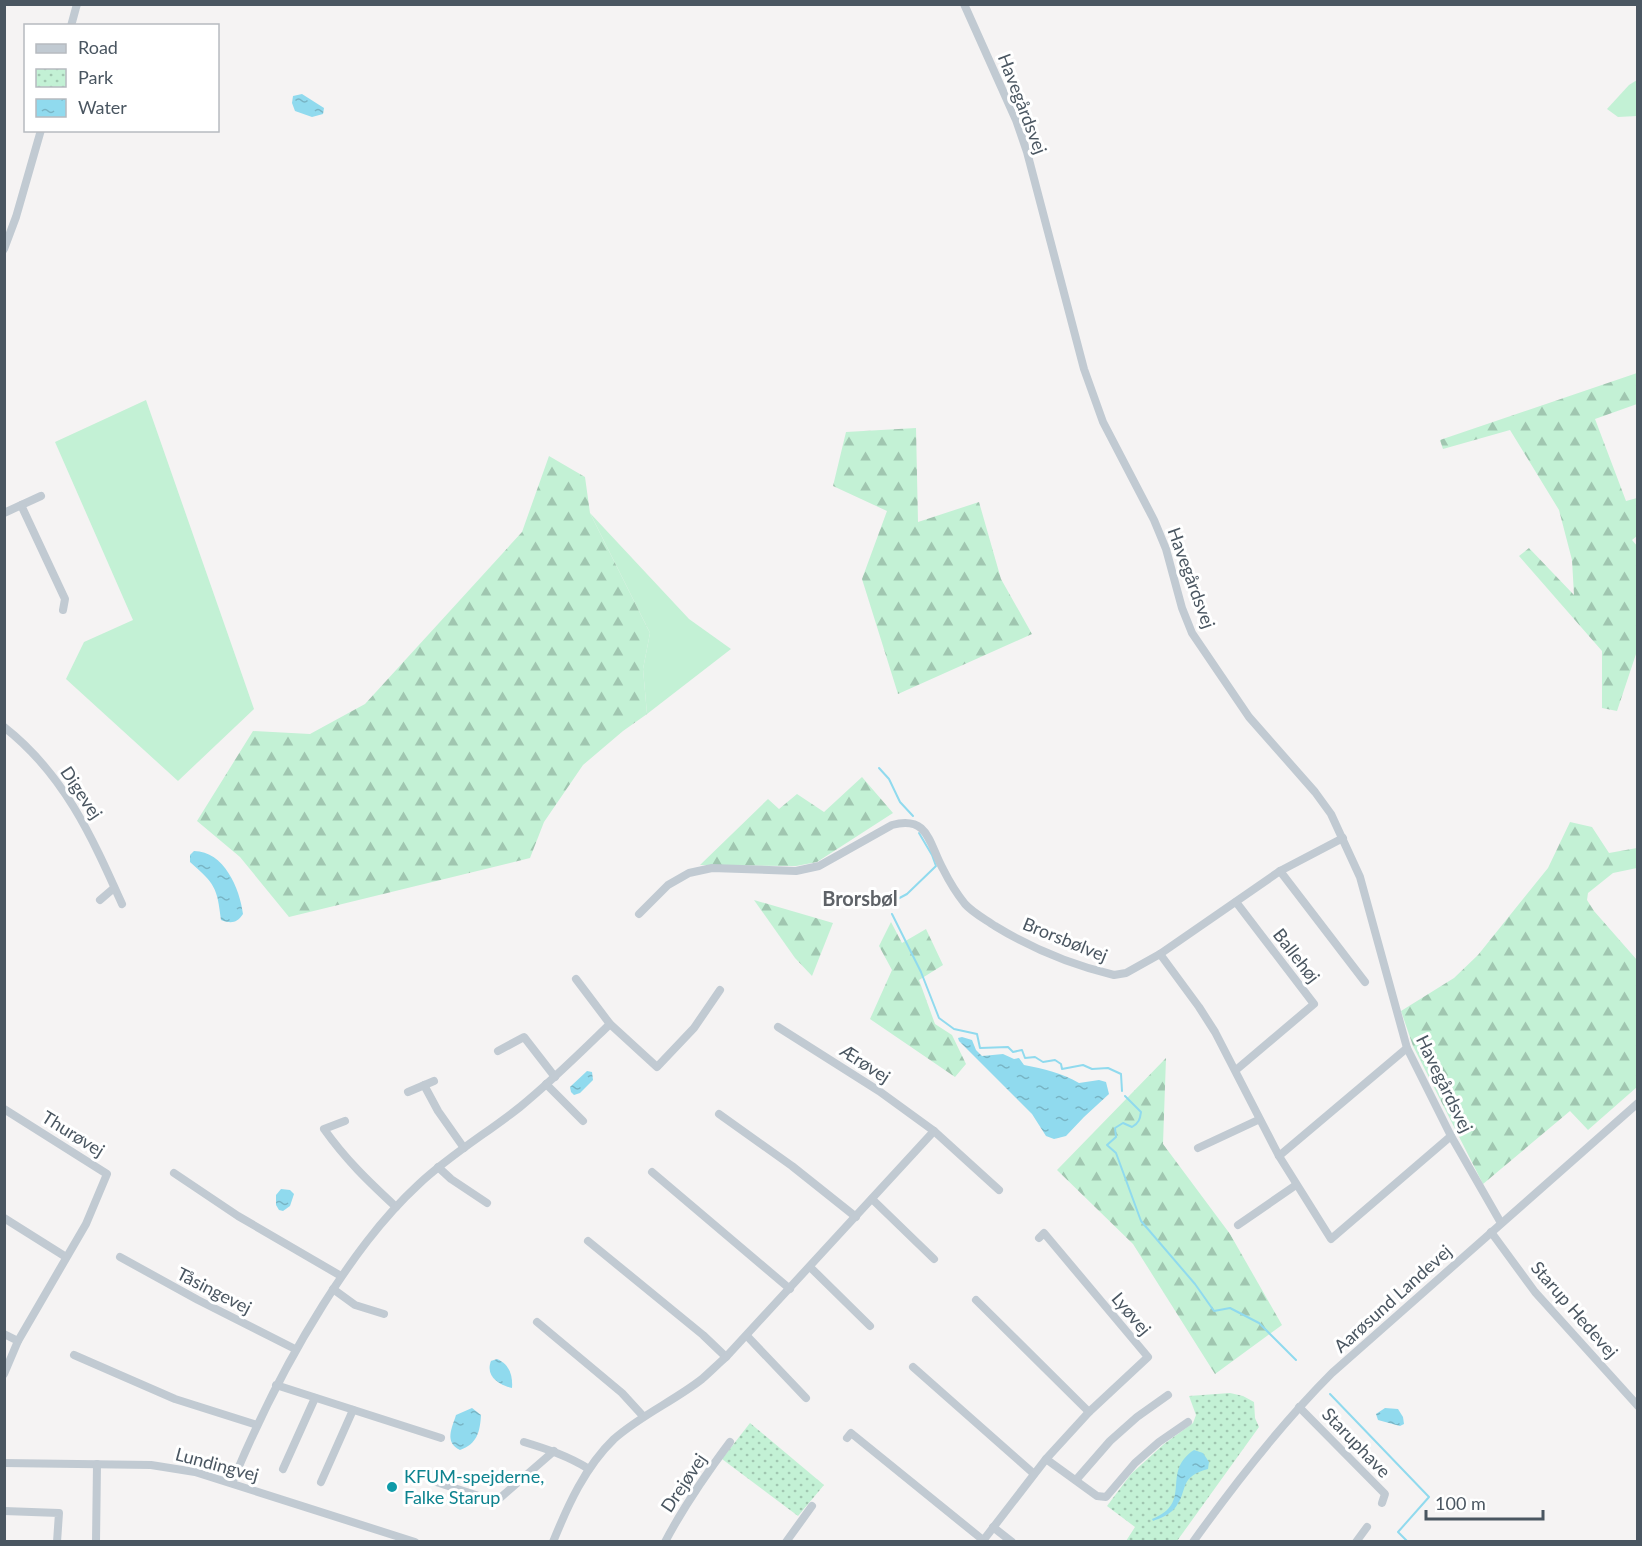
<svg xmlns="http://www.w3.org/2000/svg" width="1642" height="1546" viewBox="0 0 1642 1546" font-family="Lato,sans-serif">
  <defs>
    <pattern id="forest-firs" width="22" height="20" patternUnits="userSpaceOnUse" patternTransform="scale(1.5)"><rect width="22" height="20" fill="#c3f1d5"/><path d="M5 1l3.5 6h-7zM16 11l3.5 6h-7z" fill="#a0c6b0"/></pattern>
    <pattern id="park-dots" width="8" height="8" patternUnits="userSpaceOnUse" patternTransform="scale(1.5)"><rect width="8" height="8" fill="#c3f1d5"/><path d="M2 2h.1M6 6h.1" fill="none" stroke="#a0c6b0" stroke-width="1.8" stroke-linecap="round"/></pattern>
    <pattern id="water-ripples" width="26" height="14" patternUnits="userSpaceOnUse" patternTransform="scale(1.5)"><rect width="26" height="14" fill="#90daee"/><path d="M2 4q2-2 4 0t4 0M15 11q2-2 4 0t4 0" fill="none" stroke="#78b4c4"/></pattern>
  </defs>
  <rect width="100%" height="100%" fill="#f5f3f3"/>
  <g fill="#c3f1d5">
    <polygon points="1637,80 1637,116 1618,117 1607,109 1629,85"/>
    <polygon points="146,400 254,709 178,781 66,679 84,642 133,620 55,442"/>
    <polygon points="590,513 689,619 731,649 647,714 643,669 650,633"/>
  </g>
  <g fill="url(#forest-firs)">
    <polygon points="1637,373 1637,404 1595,419 1626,501 1637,498 1637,536 1632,540 1638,547 1637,651 1617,711 1602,708 1602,651 1519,556 1529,548 1574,595 1572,560 1559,510 1510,430 1443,449 1440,440"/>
    <polygon points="916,428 918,522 979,502 1001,579 1032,634 898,694 862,579 887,511 833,486 846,432"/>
    <polygon points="549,456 585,477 590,513 650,633 643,669 647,714 623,731 583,765 544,822 530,858 289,917 240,857 197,821 253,731 310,734 365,704 522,532"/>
    <polygon points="862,777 893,813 817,862 796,866 700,865 768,799 779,809 797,794 824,812"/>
    <polygon points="1570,822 1592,827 1609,853 1637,848 1637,868 1613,873 1588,893 1587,900 1594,911 1637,960 1637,1087 1588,1130 1570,1111 1483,1184 1413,1046 1401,1011 1454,978 1478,955 1548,868"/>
    <polygon points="754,900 833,923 812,976 795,958"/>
    <polygon points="891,922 902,943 926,929 943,965 919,980 935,1024 952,1035 966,1064 955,1077 870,1019 892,970 879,946"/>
    <polygon points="1166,1058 1163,1144 1230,1234 1282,1325 1215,1374 1133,1244 1057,1170"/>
  </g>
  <g fill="url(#park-dots)">
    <polygon points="1230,1393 1243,1396 1254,1402 1255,1418 1259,1427 1177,1541 1126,1541 1135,1527 1107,1506 1131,1474 1164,1444 1193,1423 1196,1415 1189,1396"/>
    <polygon points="750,1423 824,1485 798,1516 722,1459"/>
  </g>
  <g fill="url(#water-ripples)">
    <polygon points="302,94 324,108 323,114 312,117 295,111 292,103 293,96"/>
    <path d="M194,851C224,851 240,889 243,914C237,923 231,924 221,920C217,887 215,884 190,862V855Z"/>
    <path d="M962,1037L972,1040L976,1050L982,1056L1003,1054L1014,1059L1019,1058L1024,1065C1044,1069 1062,1073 1079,1083L1099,1080L1106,1082L1109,1094L1084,1117L1066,1136L1054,1139L1046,1136L1032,1114L959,1041L958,1038Z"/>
    <polygon points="587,1071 592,1072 593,1080 580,1093 574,1095 571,1092 570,1087"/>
    <polygon points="281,1189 290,1190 294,1194 290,1206 283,1211 279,1210 276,1205 276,1195"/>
    <path d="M497,1359C509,1364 513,1375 512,1388C499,1385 485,1376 491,1361Z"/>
    <path d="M472,1408L481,1415C480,1432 477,1444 460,1450C444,1442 452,1428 456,1415Z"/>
    <polygon points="1385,1408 1398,1409 1403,1417 1404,1424 1400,1426 1378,1420 1376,1414"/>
    <path d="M1194,1450L1203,1453L1209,1462L1208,1469C1178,1477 1189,1490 1175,1508C1169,1515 1161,1518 1153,1521L1152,1519C1194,1503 1160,1472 1194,1450Z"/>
  </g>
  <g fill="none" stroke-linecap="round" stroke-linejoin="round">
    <g stroke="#90daee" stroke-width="2">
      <polyline points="879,768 889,779 900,802 913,816"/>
      <polyline points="892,902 907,894 936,866 932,855 919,833"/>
      <polyline points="892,914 921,972 939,1018 954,1029 977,1034 980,1048 1008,1047 1013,1052 1022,1050 1025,1058 1035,1057 1043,1062 1055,1060 1061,1064 1062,1069 1083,1065 1092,1069 1108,1068 1121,1074 1122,1091"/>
      <path d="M1125,1096L1141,1112C1140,1119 1139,1123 1132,1127L1123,1123L1115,1128L1116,1137L1107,1145L1116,1153L1141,1221L1195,1284L1214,1311L1230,1308L1259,1323L1296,1360"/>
      <polyline points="1330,1394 1429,1497 1398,1532 1408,1542"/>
    </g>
    <g stroke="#c1cad2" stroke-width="8">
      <polyline points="964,4 1016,120 1027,152 1084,369 1103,422 1154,520 1166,549 1182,608 1192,633 1249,717 1315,792 1331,814 1360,877 1407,1048 1451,1136 1501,1223"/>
      <polyline points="71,26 77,4"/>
      <polyline points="4,249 16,217 41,130"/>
      <polyline points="21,505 65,599 63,610"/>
      <polyline points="4,513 41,496"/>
      <path d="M4,727C64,774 92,837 122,904"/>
      <polyline points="1280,871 1365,982"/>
      <polyline points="100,900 114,888"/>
      <polyline points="1236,902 1314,1004 1236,1070"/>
      <path d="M639,914L668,885L689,873L712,868L796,871L819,866L892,825C929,815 929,844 943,869C949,881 957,894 965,904C973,913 985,919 995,926C1031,948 1072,965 1114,975L1126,973L1160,954L1280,871L1343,838"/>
      <polyline points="1160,954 1199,1007 1215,1032 1279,1156 1331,1239 1451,1136"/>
      <polyline points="576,979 610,1024 657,1067 694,1028 720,990"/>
      <polyline points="778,1027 879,1091 934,1131 999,1190"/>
      <polyline points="498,1051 524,1037 555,1077"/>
      <polyline points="546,1084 583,1121"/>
      <polyline points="424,1085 438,1111 464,1148"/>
      <polyline points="408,1092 434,1081"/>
      <polyline points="4,1109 107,1174 86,1224 18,1341 4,1374"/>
      <polyline points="719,1114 792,1166 856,1217"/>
      <path d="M345,1121L324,1129C346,1160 368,1181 396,1207"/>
      <polyline points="1198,1148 1258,1120"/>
      <polyline points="1279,1156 1407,1048"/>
      <polyline points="438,1167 451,1179 487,1203"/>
      <polyline points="652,1172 790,1289"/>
      <polyline points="174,1173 238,1216 341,1276"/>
      <polyline points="872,1199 934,1259"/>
      <polyline points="4,1218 66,1257"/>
      <polyline points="1238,1225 1296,1185"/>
      <polyline points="1491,1232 1535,1292 1638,1406"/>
      <polyline points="588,1241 703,1335 726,1357"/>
      <polyline points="120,1257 198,1300 295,1349"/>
      <polyline points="810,1267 870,1326"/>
      <polyline points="333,1289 355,1305 384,1314"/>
      <polyline points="976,1300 1089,1412"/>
      <polyline points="537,1322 622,1393 643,1416"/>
      <polyline points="4,1334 18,1341"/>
      <polyline points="747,1336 806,1398"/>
      <polyline points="74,1355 175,1399 257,1425"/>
      <polyline points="913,1367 1033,1473"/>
      <polyline points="276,1385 441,1438"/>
      <polyline points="1299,1407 1385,1494 1382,1503"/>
      <polyline points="847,1438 851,1433 983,1540"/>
      <path d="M524,1442C547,1449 568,1456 589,1469"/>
      <polyline points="1046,1459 1097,1496 1106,1497 1135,1463 1159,1442 1188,1422"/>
      <polyline points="4,1463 151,1465 195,1472 415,1542"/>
      <polyline points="283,1469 315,1398"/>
      <polyline points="1076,1480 1110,1441 1137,1417 1168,1395"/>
      <polyline points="321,1482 353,1410"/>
      <polyline points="436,1482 491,1500 500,1498 554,1451"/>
      <path d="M232,1483C258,1420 287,1362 323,1305C351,1261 381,1219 419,1184C450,1155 487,1133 520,1107C552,1081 581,1052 610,1024"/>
      <polyline points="4,1511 59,1513 57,1542"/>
      <polyline points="993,1527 1012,1542"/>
      <polyline points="96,1542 97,1464"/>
      <path d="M553,1542C568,1505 585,1467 614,1439C641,1415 674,1401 702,1379C710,1372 718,1364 726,1357L934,1131"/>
      <path d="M665,1542C684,1506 706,1474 730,1442"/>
      <polyline points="786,1542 812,1506"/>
      <polyline points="982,1542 1046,1459 1089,1412 1148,1357 1044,1233 1039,1238"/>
      <path d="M1193,1542C1236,1482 1280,1425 1332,1373L1638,1103"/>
      <polyline points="1356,1542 1367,1527"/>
    </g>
  </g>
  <circle fill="#0f9aa8" stroke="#fff" stroke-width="2" cx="392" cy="1487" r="6"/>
  <g text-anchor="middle" stroke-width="6" stroke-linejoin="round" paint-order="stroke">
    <g font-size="18" fill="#4a5661" stroke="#fff">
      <text transform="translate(1022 104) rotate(69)" y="6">Havegårdsvej</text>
      <text transform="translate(1191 578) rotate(70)" y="6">Havegårdsvej</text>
      <text transform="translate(81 793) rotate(56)" y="6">Digevej</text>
      <text transform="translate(1065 940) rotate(22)" y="6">Brorsbølvej</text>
      <text transform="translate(1296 956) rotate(52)" y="6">Ballehøj</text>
      <text transform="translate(865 1064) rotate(33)" y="6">Ærøvej</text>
      <text transform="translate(1444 1084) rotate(64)" y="6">Havegårdsvej</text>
      <text transform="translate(73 1134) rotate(32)" y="6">Thurøvej</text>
      <text transform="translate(214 1291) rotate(27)" y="6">Tåsingevej</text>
      <text transform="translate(1393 1299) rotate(-42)" y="6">Aarøsund Landevej</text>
      <text transform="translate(1574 1310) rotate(49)" y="6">Starup Hedevej</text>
      <text transform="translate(1131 1314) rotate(50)" y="6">Lyøvej</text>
      <text transform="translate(1356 1443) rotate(46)" y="6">Staruphave</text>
      <text transform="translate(217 1465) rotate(15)" y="6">Lundingvej</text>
      <text transform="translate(684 1483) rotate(-56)" y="6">Drejøvej</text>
    </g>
    <g font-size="18" fill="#0d838f" stroke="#fff" text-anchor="start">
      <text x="404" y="1483">KFUM-spejderne,<tspan x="404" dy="21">Falke Starup</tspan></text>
    </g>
    <g font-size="20" font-weight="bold" fill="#5f6368" stroke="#fff">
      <text x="860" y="906">Brorsbøl</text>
    </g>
  </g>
  <rect width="1642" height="1546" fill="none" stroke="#4a5661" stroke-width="12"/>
  <rect x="24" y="24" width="195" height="108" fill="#ffffff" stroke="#b7bbc0" stroke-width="1.5"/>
  <rect x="36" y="44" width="30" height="9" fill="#c1cad2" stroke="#b7bbc0" stroke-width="1.5"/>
  <text x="78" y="54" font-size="18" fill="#4a5661">Road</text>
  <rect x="36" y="69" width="30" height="18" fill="url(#park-dots)" stroke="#b7bbc0" stroke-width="1.5"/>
  <text x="78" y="84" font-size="18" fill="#4a5661">Park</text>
  <rect x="36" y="99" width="30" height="18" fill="url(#water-ripples)" stroke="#b7bbc0" stroke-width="1.5"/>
  <text x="78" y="114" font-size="18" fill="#4a5661">Water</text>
  <path d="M1426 1510v9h117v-9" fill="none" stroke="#4a5661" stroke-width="3"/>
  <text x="1435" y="1510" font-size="18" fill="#4a5661" stroke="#ffffff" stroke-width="4.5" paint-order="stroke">100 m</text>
</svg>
